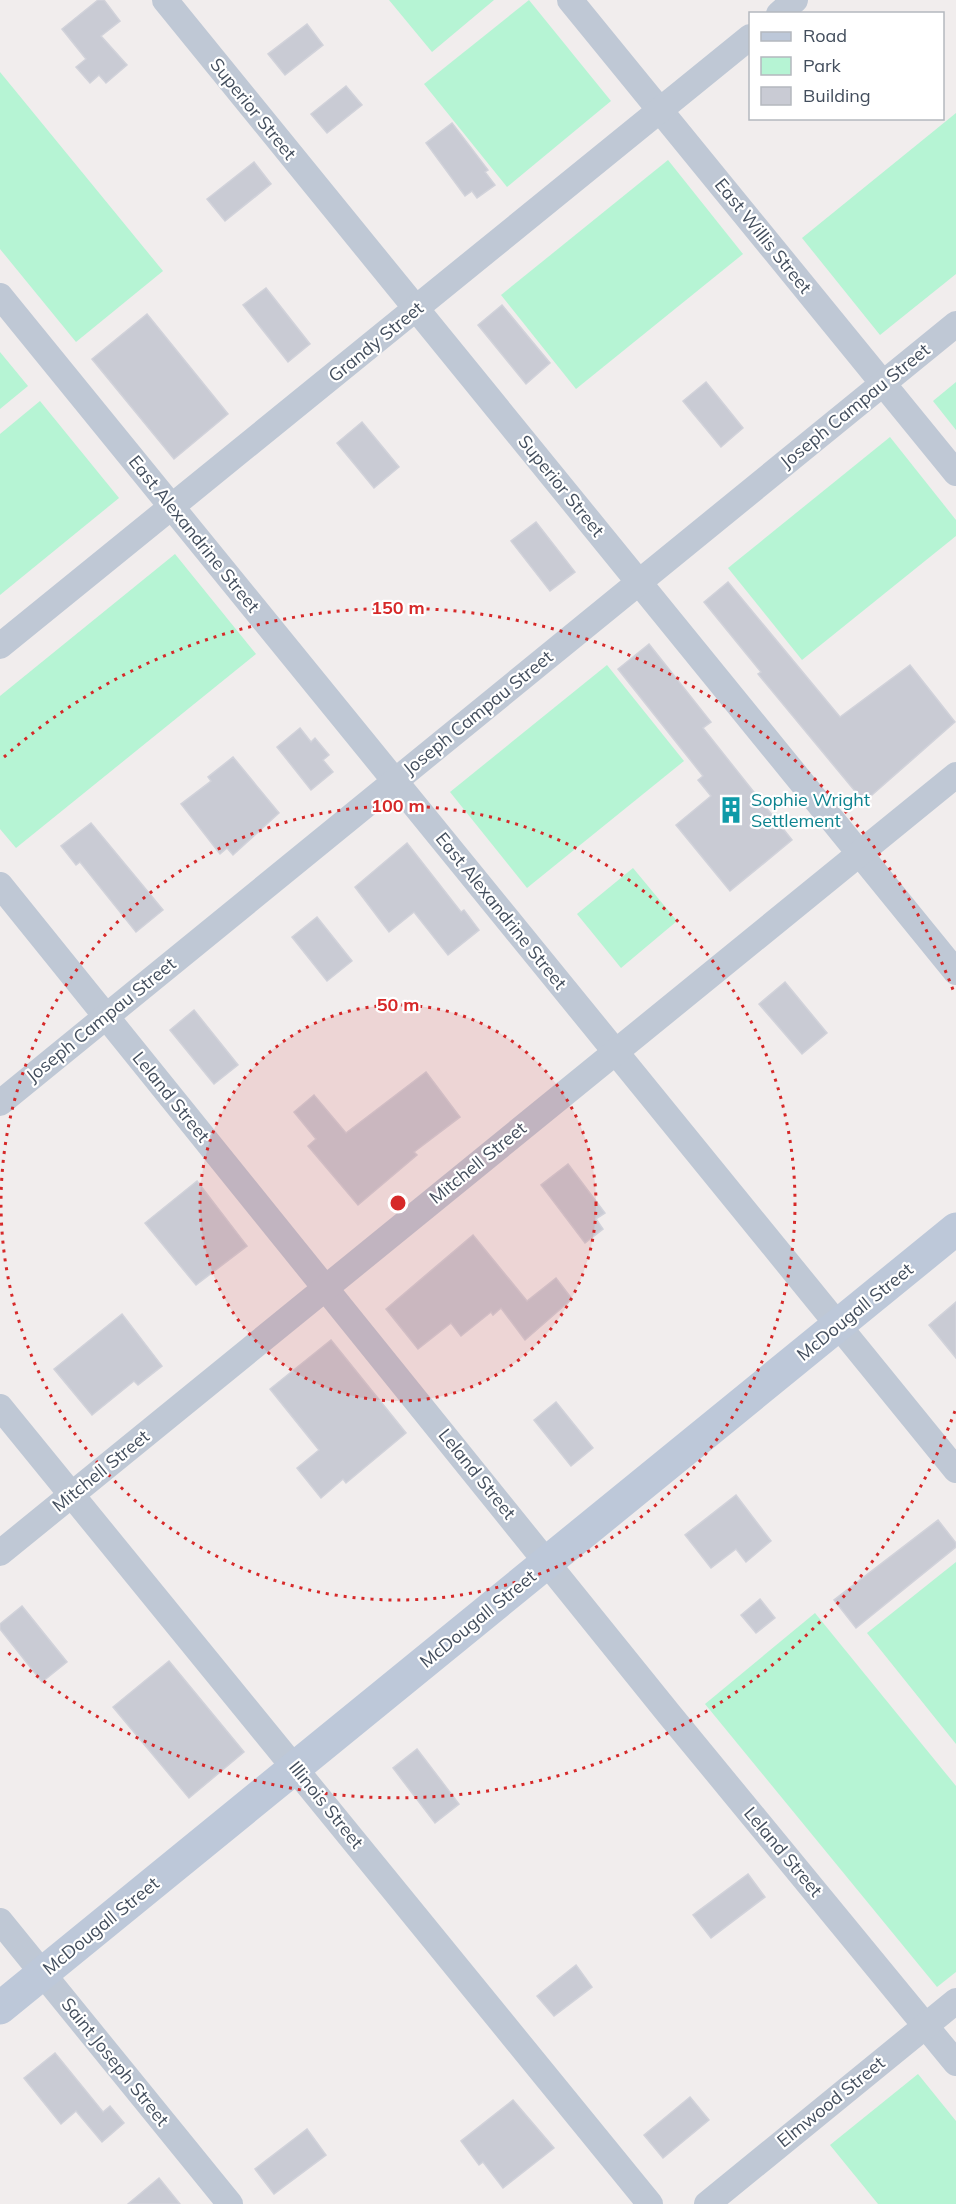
<svg xmlns="http://www.w3.org/2000/svg" width="956" height="2204" viewBox="0 0 956 2204" font-family="Mulish,sans-serif">
  <rect width="100%" height="100%" fill="#f1eded"/>
  <g fill="#b6f4d4">
    <polygon points="389,0 494,0 432,52"/>
    <polygon points="529,0 611,101 507,187 424,84"/>
    <polygon points="0,72 163,271 76,342 0,249"/>
    <polygon points="956,113 956,274 880,335 802,238"/>
    <polygon points="668,160 743,254 576,389 501,295"/>
    <polygon points="0,352 28,386 0,409"/>
    <polygon points="956,382 956,430 933,401"/>
    <polygon points="40,401 119,498 0,595 0,434"/>
    <polygon points="890,437 956,520 956,536 802,660 728,568"/>
    <polygon points="175,554 256,654 16,848 0,829 0,696"/>
    <polygon points="607,665 684,761 527,888 450,792"/>
    <polygon points="633,868 677,921 621,968 577,914"/>
    <polygon points="956,1562 956,1744 867,1633"/>
    <polygon points="815,1613 956,1786 956,1972 937,1987 705,1704"/>
    <polygon points="918,2074 956,2121 956,2204 878,2204 830,2145"/>
  </g>
  <g fill="#c9cbd4" stroke="#d1d2da" stroke-width="1.5">
    <polygon points="98,0 104,0 120,21 101,36 127,65 106,83 99,75 90,83 76,67 86,59 62,29"/>
    <polygon points="307,24 323,45 285,75 268,54"/>
    <polygon points="346,86 362,105 327,133 311,114"/>
    <polygon points="452,123 488,170 485,172 495,185 477,198 472,191 465,196 426,143"/>
    <polygon points="254,162 271,184 225,221 207,199"/>
    <polygon points="266,288 310,344 288,362 243,305"/>
    <polygon points="502,305 550,363 526,384 478,325"/>
    <polygon points="147,314 228,414 174,459 92,359"/>
    <polygon points="706,382 743,428 721,447 683,401"/>
    <polygon points="362,422 399,467 374,488 337,443"/>
    <polygon points="536,522 575,572 550,591 511,541"/>
    <polygon points="728,582 840,717 910,665 955,722 864,802 758,674 761,672 704,602"/>
    <polygon points="649,644 711,722 703,728 792,840 730,891 676,825 711,796 698,780 703,776 618,669"/>
    <polygon points="300,728 311,742 315,738 329,755 323,760 333,772 311,790 277,747"/>
    <polygon points="233,757 279,813 233,855 227,848 220,854 181,804 211,781 208,777"/>
    <polygon points="91,823 163,910 136,932 80,862 76,865 61,846"/>
    <polygon points="407,843 461,912 464,910 479,930 448,955 414,912 389,932 355,887"/>
    <polygon points="317,917 352,961 327,981 292,937"/>
    <polygon points="785,982 827,1033 802,1054 759,1004"/>
    <polygon points="194,1010 238,1065 214,1084 170,1030"/>
    <polygon points="426,1072 460,1117 414,1152 417,1155 358,1205 308,1146 316,1139 294,1112 314,1095 346,1133"/>
    <polygon points="568,1164 605,1213 596,1219 603,1229 585,1243 541,1185"/>
    <polygon points="197,1181 247,1246 196,1285 145,1223"/>
    <polygon points="473,1235 527,1301 556,1278 572,1299 525,1340 501,1308 493,1315 491,1312 461,1336 451,1323 418,1349 386,1309"/>
    <polygon points="956,1302 956,1358 929,1325"/>
    <polygon points="122,1314 162,1366 138,1385 134,1381 92,1415 54,1369"/>
    <polygon points="331,1340 406,1433 346,1483 343,1479 321,1498 297,1468 319,1450 270,1389"/>
    <polygon points="556,1402 593,1448 571,1466 534,1420"/>
    <polygon points="736,1495 771,1541 746,1562 736,1549 711,1568 685,1535"/>
    <polygon points="938,1520 956,1543 956,1547 856,1628 834,1600"/>
    <polygon points="760,1599 775,1618 756,1633 741,1615"/>
    <polygon points="22,1606 67,1662 42,1682 0,1629 0,1624"/>
    <polygon points="169,1661 244,1752 189,1798 113,1707"/>
    <polygon points="417,1749 459,1804 435,1823 393,1768"/>
    <polygon points="748,1874 765,1897 711,1938 693,1915"/>
    <polygon points="576,1965 592,1987 554,2016 537,1996"/>
    <polygon points="55,2053 103,2112 110,2106 124,2123 102,2142 76,2111 61,2124 24,2078"/>
    <polygon points="690,2097 709,2120 663,2158 644,2135"/>
    <polygon points="513,2100 554,2148 503,2188 483,2162 479,2165 461,2141"/>
    <polygon points="307,2129 326,2155 274,2194 255,2169"/>
    <polygon points="159,2178 180,2204 128,2204"/>
  </g>
  <g fill="none" stroke-linecap="round" stroke-linejoin="round">
    <g stroke="#bfc8d5" stroke-width="26">
      <polyline points="165,0 956,972"/>
      <polyline points="570,0 956,473"/>
      <polyline points="779,14 795,0"/>
      <polyline points="0,296 956,1470"/>
      <polyline points="0,646 750,37"/>
      <polyline points="0,885 669,1714 956,2063"/>
      <polyline points="0,1103 956,324"/>
      <polyline points="0,1407 650,2204"/>
      <polyline points="0,1553 956,775"/>
      <polyline points="0,1921 230,2204"/>
      <polyline points="707,2204 956,2001"/>
    </g>
    <polyline stroke="#bdc8d9" stroke-width="33" points="0,2008 956,1229"/>
  </g>
  <circle cx="398" cy="1203" r="198" fill="#d62828" fill-opacity=".12"/>
  <g fill="none" stroke="#d62828" stroke-width="3" stroke-dasharray="3 6">
    <circle cx="398" cy="1203" r="198"/>
    <circle cx="398" cy="1203" r="397"/>
    <path d="M955 1411A595 595 0 0 1 4 1649M4 757A595 595 0 0 1 955 995"/>
  </g>
  <defs>
    <symbol id="building-bare" viewBox="-9 -9 18 18"><path d="M-4-6H4V6H1V3H-1V6H-4ZM-2.5-4.3h1.7v1.8h-1.7ZM.8-4.3h1.7v1.8H.8ZM-2.5-1h1.7V.8h-1.7ZM.8-1h1.7V.8H.8Z" fill="#0f9aa8" stroke="#fff" stroke-width="2.5" paint-order="stroke"/></symbol>
  </defs>
  <g fill-rule="evenodd">
    <use href="#building-bare" x="712" y="791" width="38" height="38"/>
  </g>
  <g text-anchor="middle" stroke-width="4.5" stroke-linejoin="round" paint-order="stroke">
    <g font-size="18" fill="#434e5d" stroke="#fff">
      <text transform="translate(253 109) rotate(51)" y="6">Superior Street</text>
      <text transform="translate(763 236) rotate(51)" y="6">East Willis Street</text>
      <text transform="translate(376 342) rotate(-39)" y="6">Grandy Street</text>
      <text transform="translate(855 406) rotate(-39)" y="6">Joseph Campau Street</text>
      <text transform="translate(561 486) rotate(51)" y="6">Superior Street</text>
      <text transform="translate(194 534) rotate(51)" y="6">East Alexandrine Street</text>
      <text transform="translate(478 713) rotate(-39)" y="6">Joseph Campau Street</text>
      <text transform="translate(501 911) rotate(51)" y="6">East Alexandrine Street</text>
      <text transform="translate(101 1020) rotate(-39)" y="6">Joseph Campau Street</text>
      <text transform="translate(171 1097) rotate(51)" y="6">Leland Street</text>
      <text transform="translate(478 1163) rotate(-39)" y="6">Mitchell Street</text>
      <text transform="translate(855 1312) rotate(-39)" y="6">McDougall Street</text>
      <text transform="translate(101 1471) rotate(-39)" y="6">Mitchell Street</text>
      <text transform="translate(477 1474) rotate(51)" y="6">Leland Street</text>
      <text transform="translate(478 1619) rotate(-39)" y="6">McDougall Street</text>
      <text transform="translate(326 1805) rotate(51)" y="6">Illinois Street</text>
      <text transform="translate(783 1852) rotate(50)" y="6">Leland Street</text>
      <text transform="translate(101 1926) rotate(-39)" y="6">McDougall Street</text>
      <text transform="translate(115 2062) rotate(51)" y="6">Saint Joseph Street</text>
      <text transform="translate(831 2102) rotate(-39)" y="6">Elmwood Street</text>
    </g>
    <g font-size="18" fill="#0d838f" stroke="#fff" text-anchor="start">
      <text x="751" y="806">Sophie Wright<tspan x="751" dy="21">Settlement</tspan></text>
    </g>
  </g>
  <circle cx="398" cy="1203" r="9" fill="#d62828" stroke="#fff" stroke-width="3"/>
  <g font-size="18" text-anchor="middle" font-weight="bold" fill="#d62828" stroke="#fff" stroke-width="4.5" stroke-linejoin="round" paint-order="stroke">
    <text x="398" y="614">150 m</text>
    <text x="398" y="812">100 m</text>
    <text x="398" y="1011">50 m</text>
  </g>
  <rect x="749" y="12" width="195" height="108" fill="#ffffff" stroke="#b4b8be" stroke-width="1.5"/>
  <rect x="761" y="32" width="30" height="9" fill="#bdc8d9" stroke="#b4b8be" stroke-width="1.5"/>
  <text x="803" y="42" font-size="18" fill="#434e5d">Road</text>
  <rect x="761" y="57" width="30" height="18" fill="#b6f4d4" stroke="#b4b8be" stroke-width="1.5"/>
  <text x="803" y="72" font-size="18" fill="#434e5d">Park</text>
  <rect x="761" y="87" width="30" height="18" fill="#c9cbd4" stroke="#b4b8be" stroke-width="1.5"/>
  <text x="803" y="102" font-size="18" fill="#434e5d">Building</text>
</svg>
